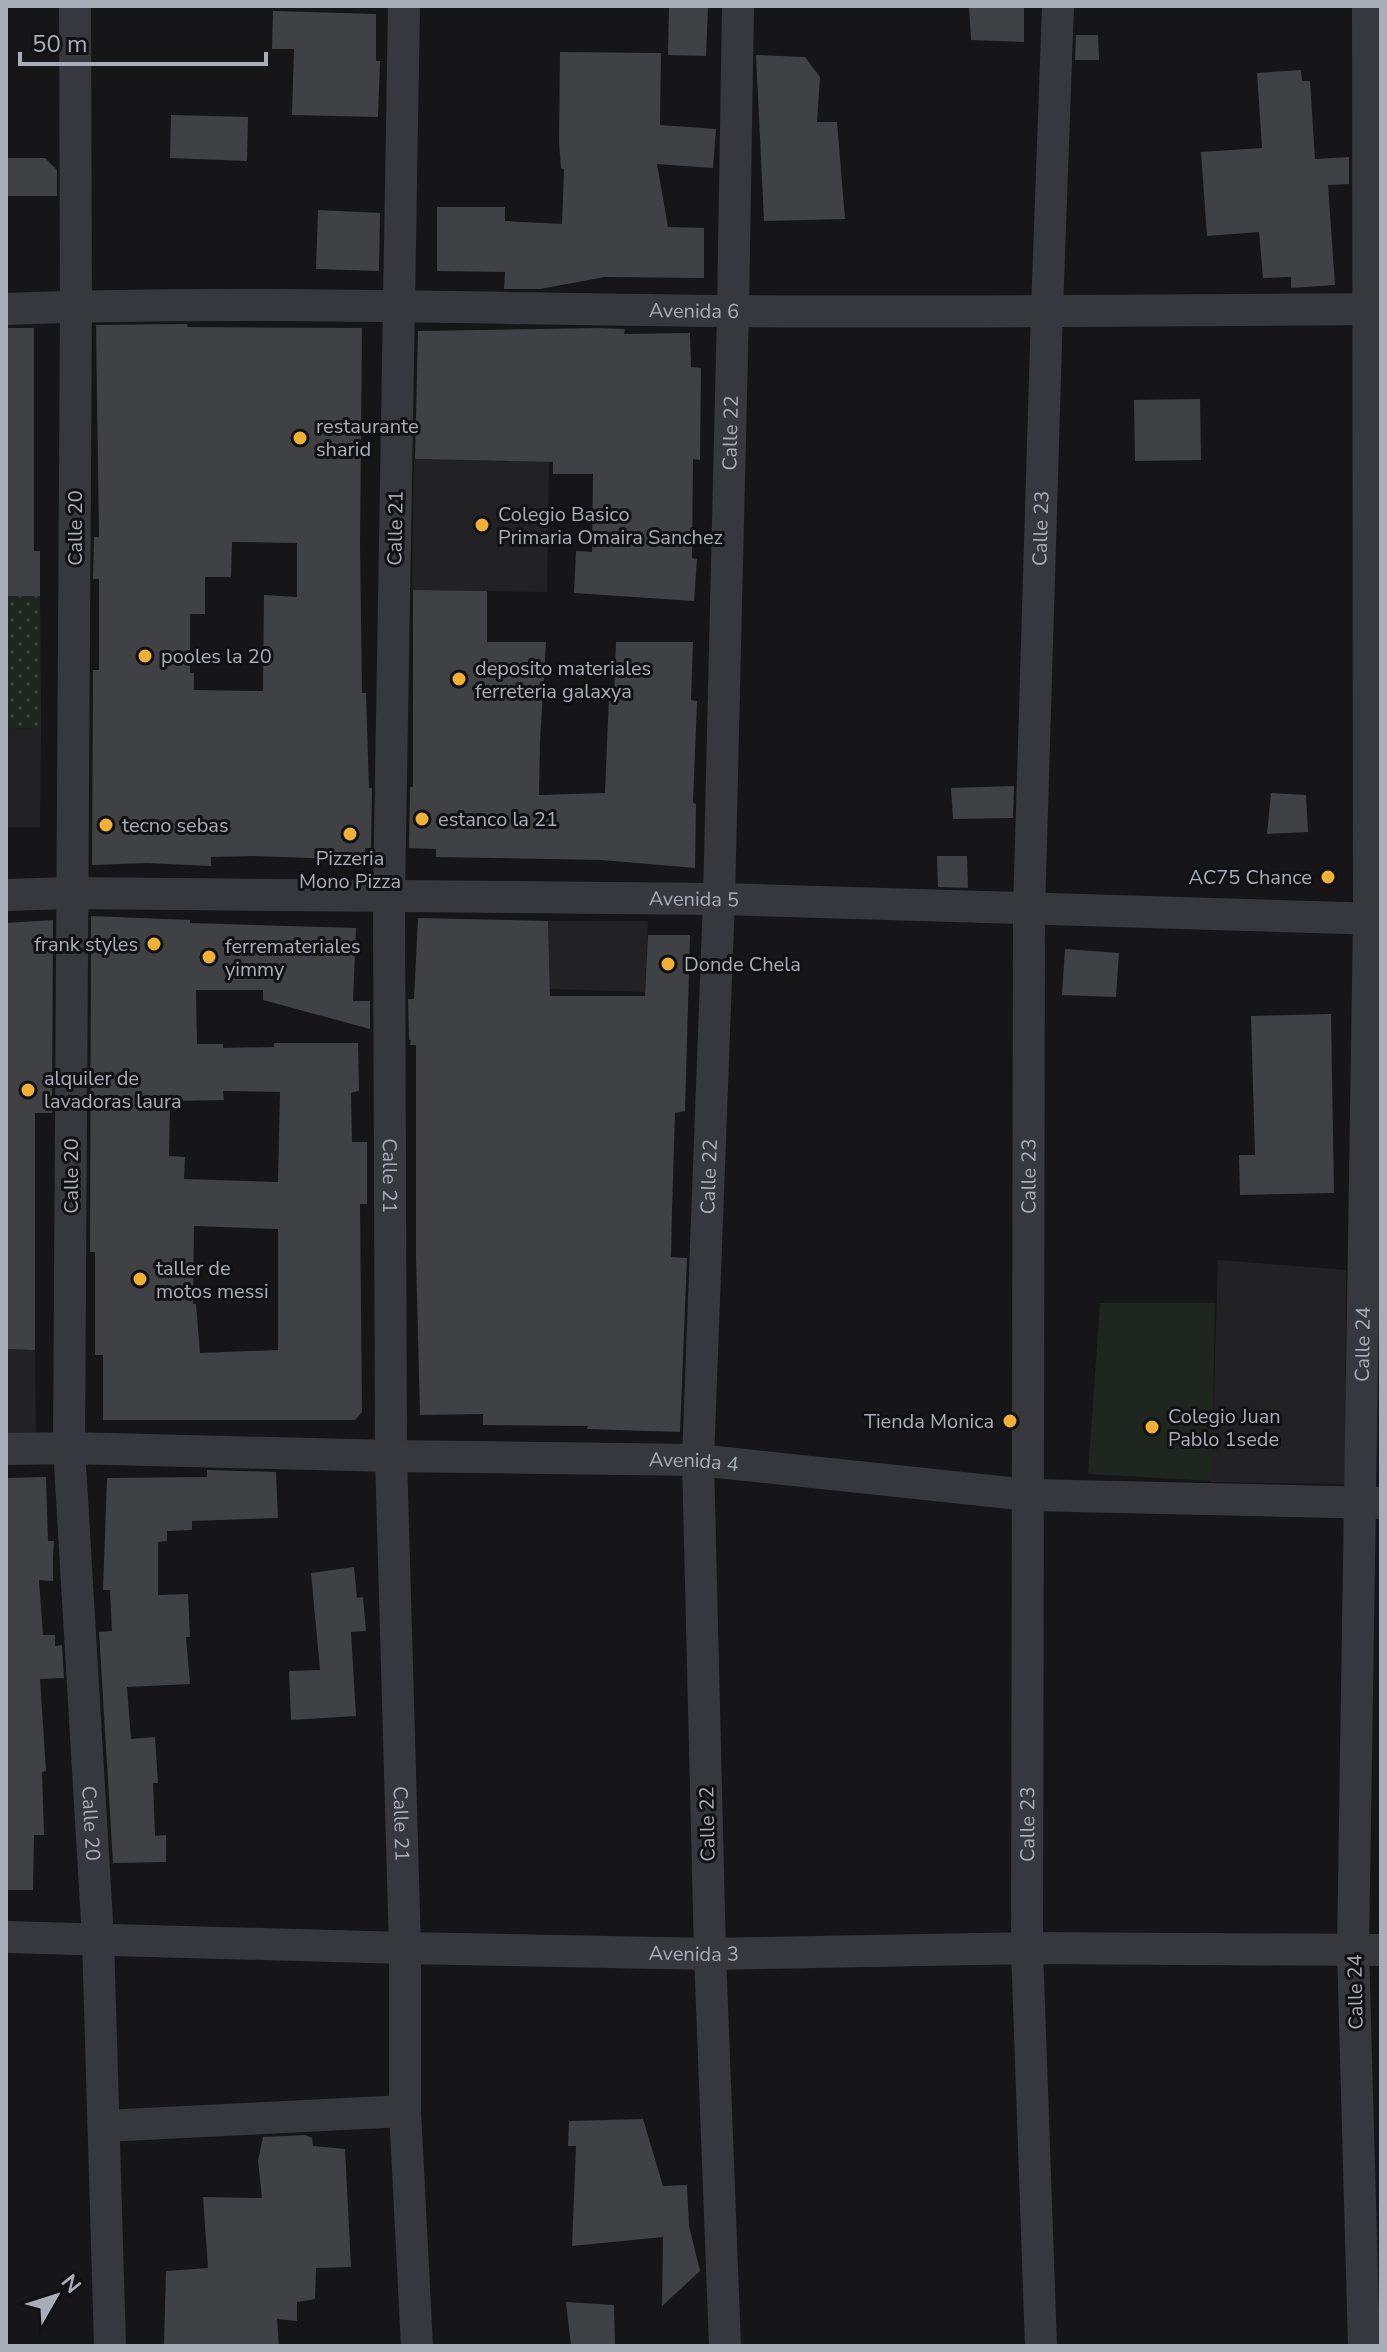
<svg xmlns="http://www.w3.org/2000/svg" width="1387" height="2352" viewBox="0 0 1387 2352" font-family="'Nunito Sans',sans-serif">
  <defs>
    <pattern id="grass-dots" width="8" height="8" patternUnits="userSpaceOnUse" patternTransform="scale(2)"><rect width="8" height="8" fill="#1e261f"/><path d="M2 2h.1M6 6h.1" fill="none" stroke="#3c433d" stroke-width="1.8" stroke-linecap="round"/></pattern>
  </defs>
  <rect width="100%" height="100%" fill="#161618"/>
  <g fill="#222225">
    <polygon points="414,459 549,462 547,592 412,590"/>
    <polygon points="6,728 41,729 40,827 6,827"/>
    <polygon points="548,921 648,921 645,992 550,989"/>
    <polygon points="1218,1260 1346,1270 1345,1484 1211,1482"/>
    <polygon points="6,1349 35,1350 36,1433 6,1434"/>
  </g>
  <polygon fill="url(#grass-dots)" points="6,596 40,596 41,729 6,728"/>
  <polygon fill="#1e261f" points="1100,1303 1215,1303 1212,1481 1088,1474"/>
  <g fill="#404145" fill-rule="evenodd">
    <polygon points="669,6 708,6 706,56 668,55"/>
    <polygon points="969,6 1024,6 1024,42 971,40"/>
    <polygon points="273,11 376,14 376,61 380,61 378,117 292,115 294,49 272,49"/>
    <polygon points="1076,35 1098,35 1099,60 1075,60"/>
    <polygon points="560,52 661,53 660,125 716,129 713,168 657,164 668,227 704,228 704,278 605,277 540,289 504,289 505,272 437,271 437,207 505,207 505,221 562,224 564,169 561,168 559,142"/>
    <polygon points="756,55 805,57 820,77 817,122 837,122 845,219 764,221"/>
    <polygon points="1301,70 1302,81 1310,81 1315,159 1349,157 1349,184 1328,185 1335,285 1291,288 1291,277 1263,278 1259,232 1207,236 1201,152 1262,148 1257,73"/>
    <polygon points="171,115 248,117 247,161 170,158"/>
    <polygon points="6,158 45,158 57,170 57,196 6,196"/>
    <polygon points="318,210 380,213 379,271 316,269"/>
    <path d="M187,324L188,327L362,328L360,544L362,693H366L369,788H372L371,848H365V860L254,856L211,857V866L147,863L92,865L93,670H99V579H93L94,537H99L96,325ZM232,542L297,543V597L264,595L263,691L194,690V673H190V614H205V577H231Z"/>
    <polygon points="6,328 34,328 34,551 40,551 40,596 6,596"/>
    <polygon points="597,328 625,329 624,334 690,333 691,367 701,368 700,460 693,459 692,558 697,559 694,601 574,593 576,551 592,552 593,474 553,474 553,462 415,459 418,331"/>
    <polygon points="1200,399 1201,460 1135,461 1134,400"/>
    <polygon points="413,590 487,591 487,642 546,642 540,742 539,795 605,793 609,697 614,697 616,642 693,642 691,700 697,701 693,803 696,804 695,868 602,860 436,857 436,849 409,848 410,787 413,787"/>
    <polygon points="1014,786 1013,818 953,819 951,788"/>
    <polygon points="1271,793 1306,795 1308,832 1267,834"/>
    <polygon points="937,856 967,856 968,888 938,887"/>
    <path d="M91,916L190,920V923L356,928L353,1001H370V1029L263,1000V990H196L197,1044H223V1048L274,1047V1043H358L359,1091L351,1093L352,1142H367V1204H360L362,1412L355,1420H103V1355H95V1252H90ZM223,1091L280,1092L278,1182L184,1179L185,1157L169,1156L170,1101L224,1100ZM194,1226L278,1229V1350L200,1353L196,1304H193Z"/>
    <polygon points="418,918 548,921 550,996 645,996 648,935 690,935 685,1111 675,1113 672,1210 671,1257 687,1258 680,1432 587,1429 588,1426 483,1425 483,1414 420,1415 416,1258 416,1045 410,1045 411,1040 409,1040 408,999 414,999"/>
    <polygon points="53,920 52,1113 35,1113 35,1350 6,1349 6,923"/>
    <polygon points="1065,949 1119,953 1116,997 1062,995"/>
    <polygon points="1331,1014 1334,1193 1240,1195 1239,1155 1255,1155 1251,1016"/>
    <polygon points="207,1470 276,1472 278,1518 192,1521 192,1530 167,1531 167,1541 158,1542 158,1595 188,1594 190,1637 186,1637 190,1684 127,1687 131,1739 155,1737 158,1783 153,1783 155,1836 166,1835 166,1862 113,1863 99,1632 112,1631 110,1590 103,1590 107,1478 207,1477"/>
    <polygon points="46,1477 48,1541 54,1541 53,1556 53,1581 39,1580 43,1635 55,1635 55,1646 62,1645 64,1678 40,1679 46,1771 42,1772 44,1835 34,1835 33,1890 6,1890 6,1542 8,1541 7,1478"/>
    <polygon points="354,1567 357,1598 363,1597 366,1631 351,1632 356,1716 291,1720 289,1671 320,1670 311,1573"/>
    <polygon points="643,2119 663,2186 687,2185 689,2226 700,2271 662,2306 663,2237 572,2246 576,2146 568,2146 569,2121"/>
    <polygon points="305,2135 312,2138 313,2146 345,2149 351,2267 316,2268 315,2299 297,2302 297,2321 277,2319 279,2346 164,2346 166,2271 208,2268 203,2197 262,2198 258,2161 263,2137"/>
    <polygon points="566,2302 614,2305 615,2346 571,2346"/>
  </g>
  <g fill="none" stroke-linecap="round" stroke-linejoin="round">
    <g stroke="#37383d" stroke-width="32">
      <path id="s1" d="M75,6L76,307L69,1448L98,1939L110,2346"/>
      <path id="s2" d="M404,6L389,897L391,1456L405,1948V2111L417,2346"/>
      <path id="s3" d="M6,309C248,300 490,309 731,311C948,313 1165,310 1381,309"/>
      <path id="s4" d="M6,895L72,893L719,899L1381,919"/>
      <path id="s5" d="M6,1449L69,1448L391,1456L698,1460L1029,1495L1378,1503"/>
      <path id="s6" d="M6,1937L405,1948L710,1954L1027,1948L1381,1950"/>
      <polyline points="104,2126 405,2111"/>
      <path id="s7" d="M725,2346L710,1954L698,1460L719,899L733,311L738,6"/>
      <path id="s8" d="M1041,2346L1027,1948L1029,910L1047,310L1058,6"/>
      <path id="s9" d="M1364,2346L1353,1949L1369,919L1368,6"/>
    </g>
  </g>
  <g fill="#f2b134" stroke="#111113" stroke-width="3">
    <circle cx="300" cy="438" r="8"/>
    <circle cx="482" cy="525" r="8"/>
    <circle cx="145" cy="656" r="8"/>
    <circle cx="459" cy="679" r="8"/>
    <circle cx="422" cy="819" r="8"/>
    <circle cx="106" cy="825" r="8"/>
    <circle cx="350" cy="834" r="8"/>
    <circle cx="1328" cy="877" r="8"/>
    <circle cx="154" cy="944" r="8"/>
    <circle cx="209" cy="957" r="8"/>
    <circle cx="668" cy="964" r="8"/>
    <circle cx="28" cy="1090" r="8"/>
    <circle cx="140" cy="1279" r="8"/>
    <circle cx="1010" cy="1421" r="8"/>
    <circle cx="1152" cy="1427" r="8"/>
  </g>
  <g text-anchor="middle" stroke-width="6" stroke-linejoin="round" paint-order="stroke">
    <g font-size="20" fill="#a8adb8" stroke="#111113">
      <text dy="7" stroke="none"><textPath href="#s3" startOffset="688">Avenida 6</textPath></text>
      <text dy="7" stroke="none"><textPath href="#s7" startOffset="1914">Calle 22</textPath></text>
      <text transform="translate(75 528) rotate(-90)" y="7">Calle 20</text>
      <text transform="translate(395 528) rotate(-89)" y="7">Calle 21</text>
      <text dy="7" stroke="none"><textPath href="#s8" startOffset="1818">Calle 23</textPath></text>
      <text dy="7" stroke="none"><textPath href="#s4" startOffset="688">Avenida 5</textPath></text>
      <text transform="translate(71 1176) rotate(-90)" y="7">Calle 20</text>
      <text dy="7" stroke="none"><textPath href="#s2" startOffset="1170">Calle 21</textPath></text>
      <text dy="7" stroke="none"><textPath href="#s7" startOffset="1170">Calle 22</textPath></text>
      <text dy="7" stroke="none"><textPath href="#s8" startOffset="1170">Calle 23</textPath></text>
      <text dy="7" stroke="none"><textPath href="#s9" startOffset="1002">Calle 24</textPath></text>
      <text dy="7" stroke="none"><textPath href="#s5" startOffset="688">Avenida 4</textPath></text>
      <text dy="7" stroke="none"><textPath href="#s1" startOffset="1818">Calle 20</textPath></text>
      <text dy="7" stroke="none"><textPath href="#s2" startOffset="1818">Calle 21</textPath></text>
      <text transform="translate(707 1824) rotate(-91)" y="7">Calle 22</text>
      <text dy="7" stroke="none"><textPath href="#s8" startOffset="522">Calle 23</textPath></text>
      <text dy="7" stroke="none"><textPath href="#s6" startOffset="688">Avenida 3</textPath></text>
      <text transform="translate(1355 1992) rotate(-91)" y="7">Calle 24</text>
    </g>
    <g font-size="20" fill="#a8adb8" stroke="#111113" text-anchor="start">
      <text x="316" y="433">restaurante<tspan x="316" dy="23">sharid</tspan></text>
      <text x="498" y="521">Colegio Basico<tspan x="498" dy="23">Primaria Omaira Sanchez</tspan></text>
      <text x="161" y="663">pooles la 20</text>
      <text x="475" y="675">deposito materiales<tspan x="475" dy="23">ferreteria galaxya</tspan></text>
      <text x="438" y="826">estanco la 21</text>
      <text x="122" y="832">tecno sebas</text>
      <text x="350" y="865" text-anchor="middle">Pizzeria<tspan x="350" dy="23">Mono Pizza</tspan></text>
      <text x="1312" y="884" text-anchor="end">AC75 Chance</text>
      <text x="138" y="951" text-anchor="end">frank styles</text>
      <text x="225" y="953">ferremateriales<tspan x="225" dy="23">yimmy</tspan></text>
      <text x="684" y="971">Donde Chela</text>
      <text x="44" y="1085">alquiler de<tspan x="44" dy="23">lavadoras laura</tspan></text>
      <text x="156" y="1275">taller de<tspan x="156" dy="23">motos messi</tspan></text>
      <text x="1168" y="1423">Colegio Juan<tspan x="1168" dy="23">Pablo 1sede</tspan></text>
      <text x="994" y="1428" text-anchor="end">Tienda Monica</text>
    </g>
  </g>
  <rect width="1387" height="2352" fill="none" stroke="#a8adb8" stroke-width="16"/>
  <g transform="translate(56 2296) rotate(51)" stroke="#111113" stroke-width="6" paint-order="stroke">
  <path d="M0-6L14 30L0 20L-14 30Z" fill="#a8adb8"/>
  <text y="-12" font-size="22" font-weight="bold" text-anchor="middle" fill="#a8adb8">N</text>
  </g>
  <path d="M20 52v12h246v-12" fill="none" stroke="#a8adb8" stroke-width="4"/>
  <text x="32" y="52" font-size="24" fill="#a8adb8" stroke="#111113" stroke-width="6" paint-order="stroke">50 m</text>
</svg>
